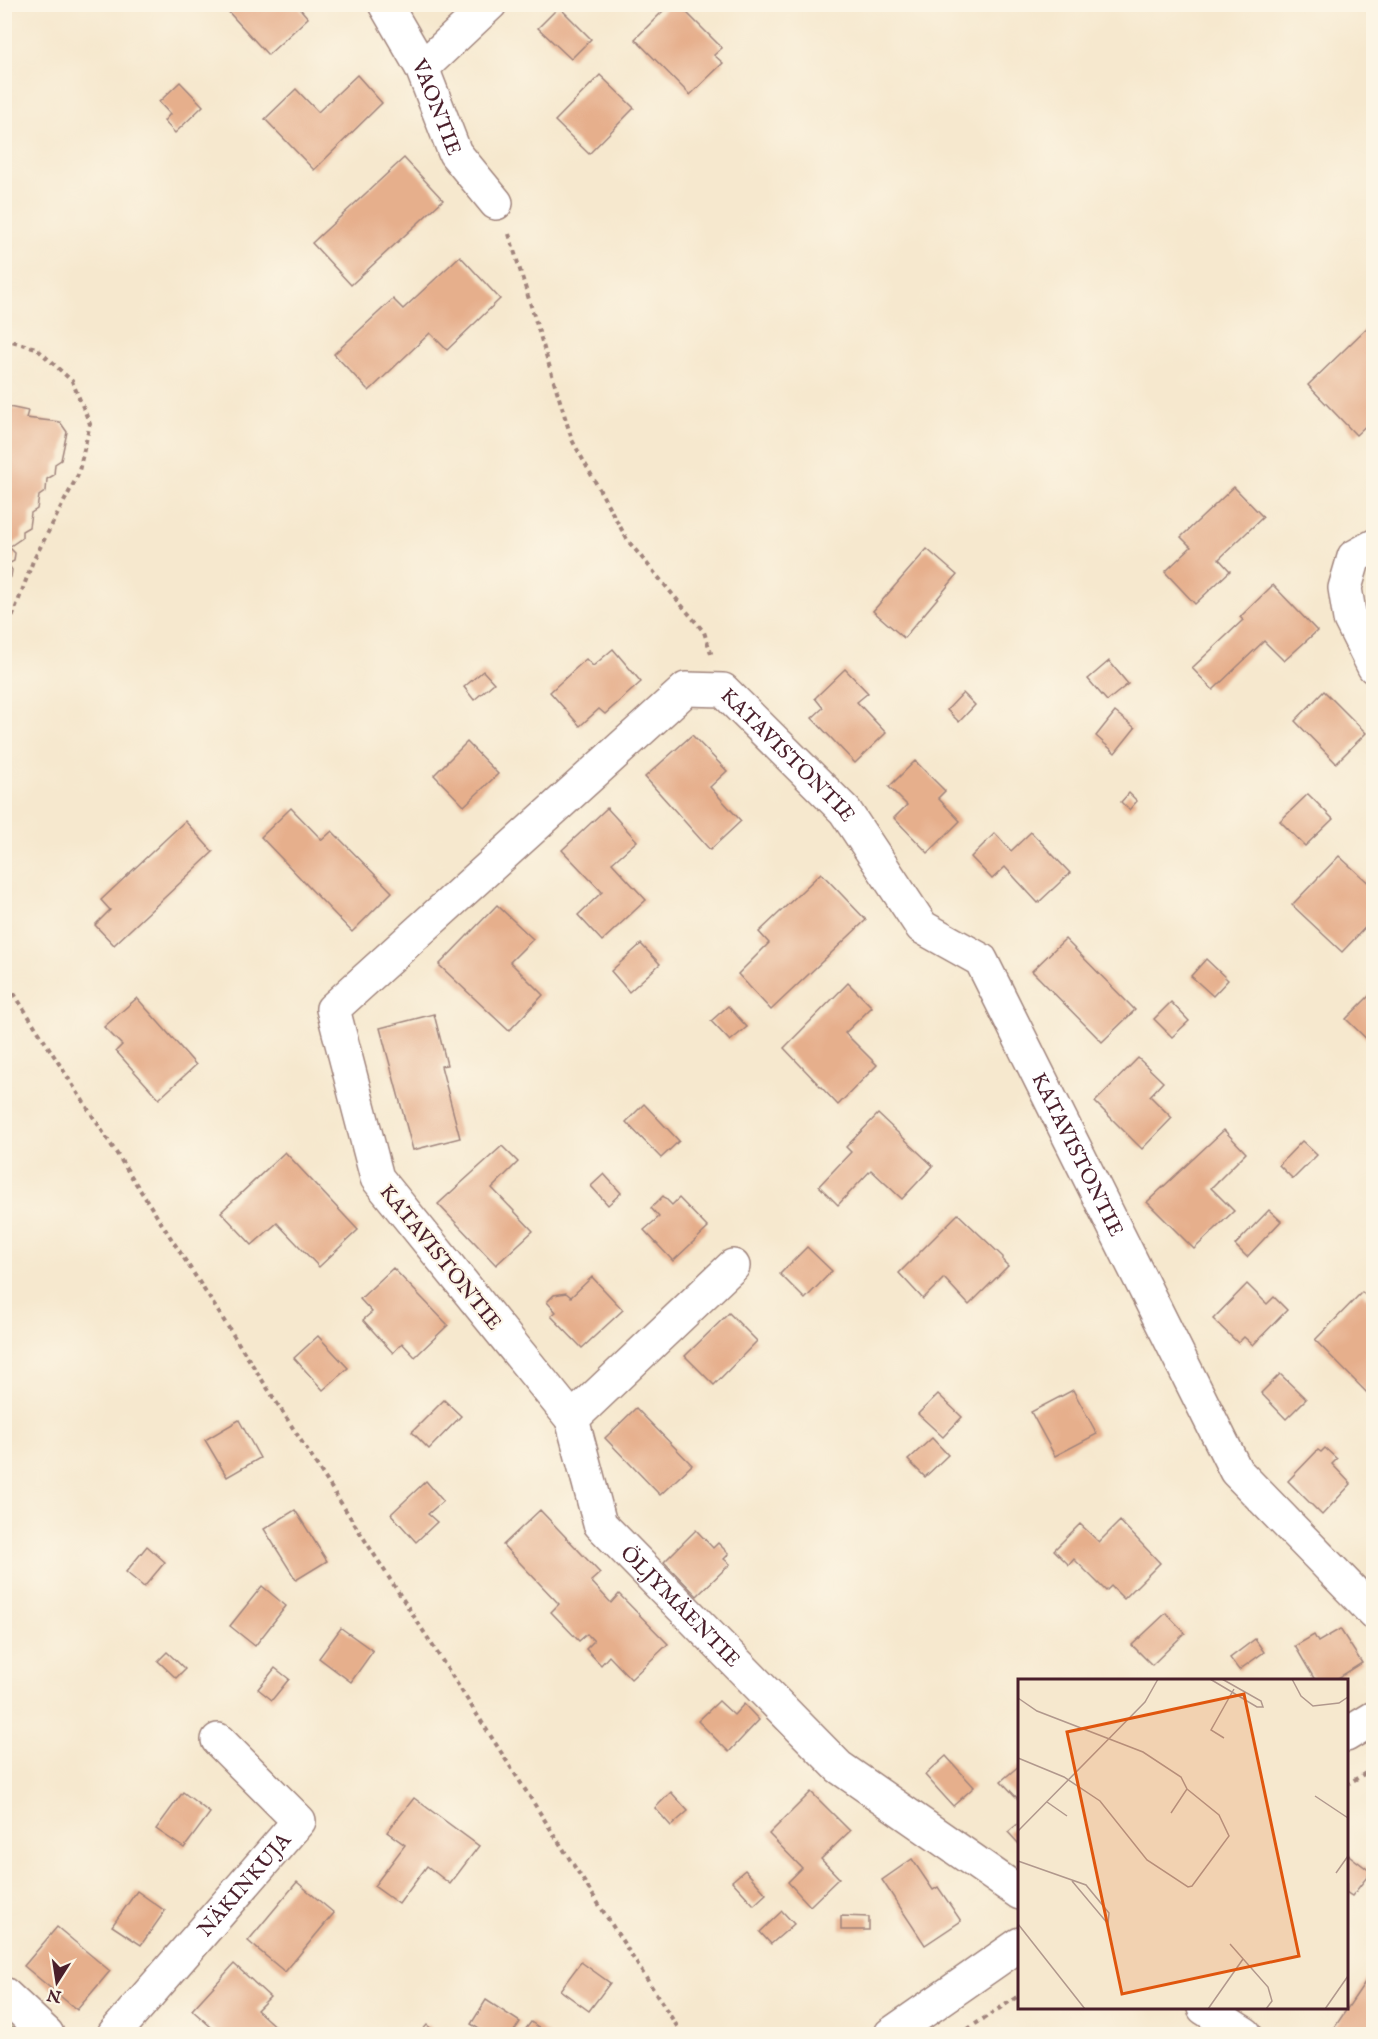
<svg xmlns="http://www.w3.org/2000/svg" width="1378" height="2039" viewBox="0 0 1378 2039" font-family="'IM FELL English',serif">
  <defs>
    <pattern id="grass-tufts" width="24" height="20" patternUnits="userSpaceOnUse" patternTransform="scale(1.5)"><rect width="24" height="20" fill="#87d08c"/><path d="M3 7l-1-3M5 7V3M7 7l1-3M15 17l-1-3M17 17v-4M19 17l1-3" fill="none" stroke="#76b279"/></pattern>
  </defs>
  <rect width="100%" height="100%" fill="#fcf5e5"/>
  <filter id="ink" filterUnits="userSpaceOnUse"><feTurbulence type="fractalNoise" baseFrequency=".0167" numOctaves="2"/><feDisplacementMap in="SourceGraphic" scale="12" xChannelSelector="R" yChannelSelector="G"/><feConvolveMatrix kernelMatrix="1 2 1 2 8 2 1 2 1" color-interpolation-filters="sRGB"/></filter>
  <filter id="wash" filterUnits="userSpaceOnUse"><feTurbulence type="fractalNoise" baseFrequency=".008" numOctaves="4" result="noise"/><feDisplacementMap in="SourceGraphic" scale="24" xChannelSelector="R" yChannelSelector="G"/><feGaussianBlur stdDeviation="1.35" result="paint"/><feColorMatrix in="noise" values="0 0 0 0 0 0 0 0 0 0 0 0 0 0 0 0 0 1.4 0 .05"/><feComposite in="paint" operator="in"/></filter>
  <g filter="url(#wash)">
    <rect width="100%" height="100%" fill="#f6e8ce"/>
    <polygon fill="url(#grass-tufts)" stroke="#68785c" stroke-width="1.5" points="5,2013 28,2034 5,2034"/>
    <g id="blocks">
      <g fill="#e6af8c">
        <polygon points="230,4 296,4 308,18 268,55 225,8"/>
        <polygon points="670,4 678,4 722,48 714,55 723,63 690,95 635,39"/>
        <polygon points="559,7 591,39 571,59 538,28"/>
        <polygon points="357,75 382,103 314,170 265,119 296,89 318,112"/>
        <polygon points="600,75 634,108 589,154 555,121"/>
        <polygon points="180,82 203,106 175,133 164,121 170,114 159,102"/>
        <polygon points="404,158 443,200 351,285 312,243"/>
        <polygon points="460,256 500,299 447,350 430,333 369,391 334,354 393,299 403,309"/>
        <polygon points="1374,321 1374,393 1370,396 1374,399 1374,418 1356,435 1308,385"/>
        <polygon points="4,406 28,411 26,418 60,422 67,432 61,460 55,464 54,475 47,479 46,491 39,496 37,509 31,513 29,527 22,531 22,538 9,547 15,553 14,561 8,564 12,570 11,577 4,581"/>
        <polygon points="1234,487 1263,517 1219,559 1230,571 1195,604 1165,572 1191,547 1181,537"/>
        <polygon points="927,549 957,575 904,638 873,611"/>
        <polygon points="4,583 8,589 4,598"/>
        <polygon points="1273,585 1317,631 1284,661 1264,641 1213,690 1192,668 1243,620 1240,617"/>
        <polygon points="613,649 641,682 605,714 599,709 580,726 550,692 586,659 593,666"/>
        <polygon points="1109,661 1128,684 1107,701 1088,679"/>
        <polygon points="845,669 868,693 857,702 886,733 855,763 812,718 823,708 815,698"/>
        <polygon points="483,671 494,683 474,700 464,687"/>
        <polygon points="1324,691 1366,733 1336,763 1295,721"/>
        <polygon points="963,693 975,705 959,722 947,710"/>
        <polygon points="1115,712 1135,728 1115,753 1096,736"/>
        <polygon points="692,735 727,771 710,787 741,821 710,850 645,777"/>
        <polygon points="467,742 498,774 464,806 434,775"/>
        <polygon points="915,761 945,791 938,798 960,821 928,853 894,818 907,805 889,787"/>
        <polygon points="1129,793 1137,801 1129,810 1121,802"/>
        <polygon points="1308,794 1333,819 1305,846 1280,821"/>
        <polygon points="291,808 322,840 332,831 392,892 352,932 261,837"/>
        <polygon points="607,808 637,841 612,863 646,900 602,941 578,915 602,892 562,850"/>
        <polygon points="185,821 213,852 114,945 95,925 110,910 101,900"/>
        <polygon points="1031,832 1070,873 1038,903 1005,867 992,879 971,857 995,833 1011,851"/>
        <polygon points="1339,856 1374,888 1374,900 1368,906 1374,911 1374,918 1342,952 1292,905"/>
        <polygon points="821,873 866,920 771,1010 738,974 769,943 759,932"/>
        <polygon points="497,905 533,939 510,962 543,995 509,1031 439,965"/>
        <polygon points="1065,939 1135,1010 1102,1042 1032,971"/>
        <polygon points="641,944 660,964 629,992 611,971"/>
        <polygon points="1206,959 1228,980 1213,996 1191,976"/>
        <polygon points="848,983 872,1007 845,1033 877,1065 838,1105 784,1048"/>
        <polygon points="1374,991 1374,1046 1346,1019"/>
        <polygon points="137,998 196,1065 159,1099 116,1051 122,1045 104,1027"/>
        <polygon points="1171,1002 1189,1021 1172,1037 1154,1019"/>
        <polygon points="728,1006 747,1027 730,1041 711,1021"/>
        <polygon points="434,1014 447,1065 441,1066 460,1138 413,1150 380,1028"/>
        <polygon points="1138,1058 1163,1082 1150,1096 1172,1118 1142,1149 1095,1102"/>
        <polygon points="644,1104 679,1141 661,1158 626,1122"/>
        <polygon points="878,1114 933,1166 902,1199 871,1170 838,1205 819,1186 851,1152 846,1147"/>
        <polygon points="1224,1130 1246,1153 1211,1188 1234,1211 1194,1249 1147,1202"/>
        <polygon points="1302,1141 1317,1155 1293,1179 1279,1165"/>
        <polygon points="502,1146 518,1162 492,1188 533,1231 496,1265 438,1204"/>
        <polygon points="285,1152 358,1230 319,1267 277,1223 252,1245 221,1212"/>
        <polygon points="604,1174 621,1193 608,1205 591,1186"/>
        <polygon points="663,1196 672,1205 679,1198 708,1228 673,1261 644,1230 659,1217 651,1208"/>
        <polygon points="1269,1210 1281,1221 1247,1257 1235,1245"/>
        <polygon points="958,1214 1003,1257 1003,1261 1008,1266 969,1305 944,1278 923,1299 899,1273"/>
        <polygon points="807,1247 832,1271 805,1299 780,1274"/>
        <polygon points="393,1268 448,1325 415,1357 402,1343 393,1353 363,1320 372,1312 360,1299"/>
        <polygon points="592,1277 623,1310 582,1348 551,1316 556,1312 547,1302 554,1295 566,1293 571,1297"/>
        <polygon points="1247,1284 1267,1304 1274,1297 1287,1310 1253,1345 1244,1337 1238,1343 1213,1319"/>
        <polygon points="1362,1292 1374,1303 1374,1400 1315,1340"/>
        <polygon points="729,1313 757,1341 714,1385 685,1356"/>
        <polygon points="318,1336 348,1368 323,1390 294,1358"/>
        <polygon points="1280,1374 1306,1399 1286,1419 1261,1393"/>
        <polygon points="1073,1390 1097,1434 1055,1456 1031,1412"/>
        <polygon points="938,1394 962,1417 943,1437 918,1414"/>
        <polygon points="444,1400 461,1416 429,1449 412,1432"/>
        <polygon points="636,1408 692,1465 660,1495 605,1438"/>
        <polygon points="239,1420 260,1458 227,1477 205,1440"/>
        <polygon points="932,1438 948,1455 925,1477 908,1460"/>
        <polygon points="1325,1448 1337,1459 1332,1464 1351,1484 1322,1515 1288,1481 1318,1450 1321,1452"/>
        <polygon points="426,1481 443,1501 428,1514 437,1522 416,1542 391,1514"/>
        <polygon points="295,1510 327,1561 296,1580 264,1529"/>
        <polygon points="540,1510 600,1573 591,1581 611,1603 619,1594 668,1644 631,1679 609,1656 601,1665 586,1649 594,1641 587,1634 579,1641 551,1612 559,1604 503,1545"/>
        <polygon points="1120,1521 1160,1563 1124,1599 1111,1586 1106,1591 1074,1559 1069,1565 1054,1550 1080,1524 1099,1542"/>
        <polygon points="696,1530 713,1548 718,1543 729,1554 724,1559 730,1564 697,1596 664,1562"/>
        <polygon points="147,1546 165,1562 144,1587 126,1572"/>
        <polygon points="262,1586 286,1606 255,1646 230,1626"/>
        <polygon points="1166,1613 1185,1633 1152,1665 1132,1645"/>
        <polygon points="341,1628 373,1651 351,1682 319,1658"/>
        <polygon points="1340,1629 1362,1663 1335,1680 1315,1680 1295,1646 1314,1635 1318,1642"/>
        <polygon points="1255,1639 1264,1652 1239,1670 1230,1658"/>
        <polygon points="167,1652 185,1669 176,1678 158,1661"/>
        <polygon points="275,1668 289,1679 272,1700 258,1689"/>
        <polygon points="719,1701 734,1715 744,1704 759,1720 729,1752 698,1721"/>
        <polygon points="946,1756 974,1787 953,1806 925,1775"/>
        <polygon points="1020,1765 1020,1801 1001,1781"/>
        <polygon points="183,1792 210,1813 184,1848 156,1829"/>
        <polygon points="671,1792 688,1811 671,1826 655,1808"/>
        <polygon points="811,1792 850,1831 821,1859 839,1878 810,1906 788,1882 802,1868 769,1834"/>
        <polygon points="414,1798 479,1846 450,1884 427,1866 399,1904 374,1886 405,1845 387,1832"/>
        <polygon points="1020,1822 1020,1845 1008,1832"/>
        <polygon points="1346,1853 1371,1872 1352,1896 1346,1892"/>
        <polygon points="912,1859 933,1890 938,1887 961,1921 925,1945 882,1880"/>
        <polygon points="745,1870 766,1894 754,1905 732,1881"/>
        <polygon points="297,1882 334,1913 285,1972 248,1941"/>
        <polygon points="137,1891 165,1911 141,1945 112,1926"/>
        <polygon points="782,1911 794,1924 771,1944 760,1932"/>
        <polygon points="841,1916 869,1917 869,1930 841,1930"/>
        <polygon points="57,1927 110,1971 77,2010 24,1966"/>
        <polygon points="581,1962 610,1983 589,2011 560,1990"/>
        <polygon points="234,1964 270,1997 257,2010 279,2030 275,2034 219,2034 192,2010"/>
        <polygon points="1374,1969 1374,2034 1330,2034"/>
        <polygon points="486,2000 520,2022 512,2034 487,2034 471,2024"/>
        <polygon points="531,2022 549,2034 522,2034"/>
        <polygon points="427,2025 438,2034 419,2034"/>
      </g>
    </g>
  </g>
  <g filter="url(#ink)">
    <use href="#blocks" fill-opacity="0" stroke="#a0847c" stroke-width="1.5"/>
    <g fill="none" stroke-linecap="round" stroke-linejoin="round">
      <defs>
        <g id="minor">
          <path id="s1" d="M385,4L422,68L455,153L496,203"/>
          <polyline points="422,68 490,4"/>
          <polyline points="1374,546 1354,557 1345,588 1350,619 1374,667"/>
          <path id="s2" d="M733,1266L572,1419L600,1524L839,1767L1020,1893"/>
          <path id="s3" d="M572,1419L377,1178L333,1009L686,689L723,690L845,811L922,927L981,960L1236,1471L1374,1613"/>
          <polyline points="1346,1735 1374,1718"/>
          <polyline points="4,1994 47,2034"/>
          <polyline points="1204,2008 1245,2034"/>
          <path id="s4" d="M114,2034L299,1821L218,1740"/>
          <polyline points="891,2034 1020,1944"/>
        </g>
      </defs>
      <use href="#minor" stroke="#a0847c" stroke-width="36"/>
      <g stroke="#a0847c" stroke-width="4" stroke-dasharray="4.5 4.5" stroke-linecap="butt">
        <polyline points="509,234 572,440 628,541 704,632 712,656"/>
        <polyline points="4,339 36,348 72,381 90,424 78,475 33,561 4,640"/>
        <polyline points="4,978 682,2034"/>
        <polyline points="1346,1785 1374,1768"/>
        <polyline points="960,2034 1020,1995"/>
      </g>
      <use href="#minor" stroke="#fff" stroke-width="33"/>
    </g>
  </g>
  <g text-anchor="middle" stroke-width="4.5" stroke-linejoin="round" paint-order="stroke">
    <g font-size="21" fill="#4a1f2b" stroke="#fcf5e5">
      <text dy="7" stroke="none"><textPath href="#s1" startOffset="116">VAONTIE</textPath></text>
      <text dy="7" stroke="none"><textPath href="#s3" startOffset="1090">KATAVISTONTIE</textPath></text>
      <text dy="7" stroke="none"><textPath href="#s3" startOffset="1594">KATAVISTONTIE</textPath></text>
      <text transform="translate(441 1257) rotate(51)" y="7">KATAVISTONTIE</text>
      <text dy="7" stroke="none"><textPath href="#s2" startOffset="446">ÖLJYMÄENTIE</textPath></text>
      <text dy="7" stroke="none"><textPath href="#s4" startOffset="198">NÄKINKUJA</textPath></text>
    </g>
  </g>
  <g transform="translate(1018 1679)">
    <rect width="330" height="330" fill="#f6e8ce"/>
    <path fill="none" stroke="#b1988d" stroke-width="1.5" d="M192,0L239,28H245L243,22L204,0M274,0L283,17L295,27L321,24L330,18M0,19L19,32L125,73L163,98L169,110L153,134M206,59L193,51L216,10M0,79L46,98L82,122L129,181L170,208L174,207L211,157L201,136L169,110M297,117L330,139M29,123L49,137M0,152L127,23L140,0M0,182L68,206L91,234L90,245L54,202M318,194L330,177M0,245L67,330M212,265L250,308L254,322L248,330M190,330L225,280M307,330L330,297"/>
    <path fill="#e0560e" fill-opacity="0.15" stroke="#e0560e" stroke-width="3" d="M226,15L281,277L104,315L49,53Z"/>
    <rect width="330" height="330" fill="none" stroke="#4a1f2b" stroke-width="3"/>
  </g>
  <rect width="1378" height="2039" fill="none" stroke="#fcf5e5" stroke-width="24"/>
  <g transform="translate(57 1982) rotate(192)" stroke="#fcf5e5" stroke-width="4.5" paint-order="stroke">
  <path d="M0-4.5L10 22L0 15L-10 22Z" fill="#4a1f2b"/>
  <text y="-9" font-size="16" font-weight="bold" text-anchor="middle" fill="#4a1f2b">N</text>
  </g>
</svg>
